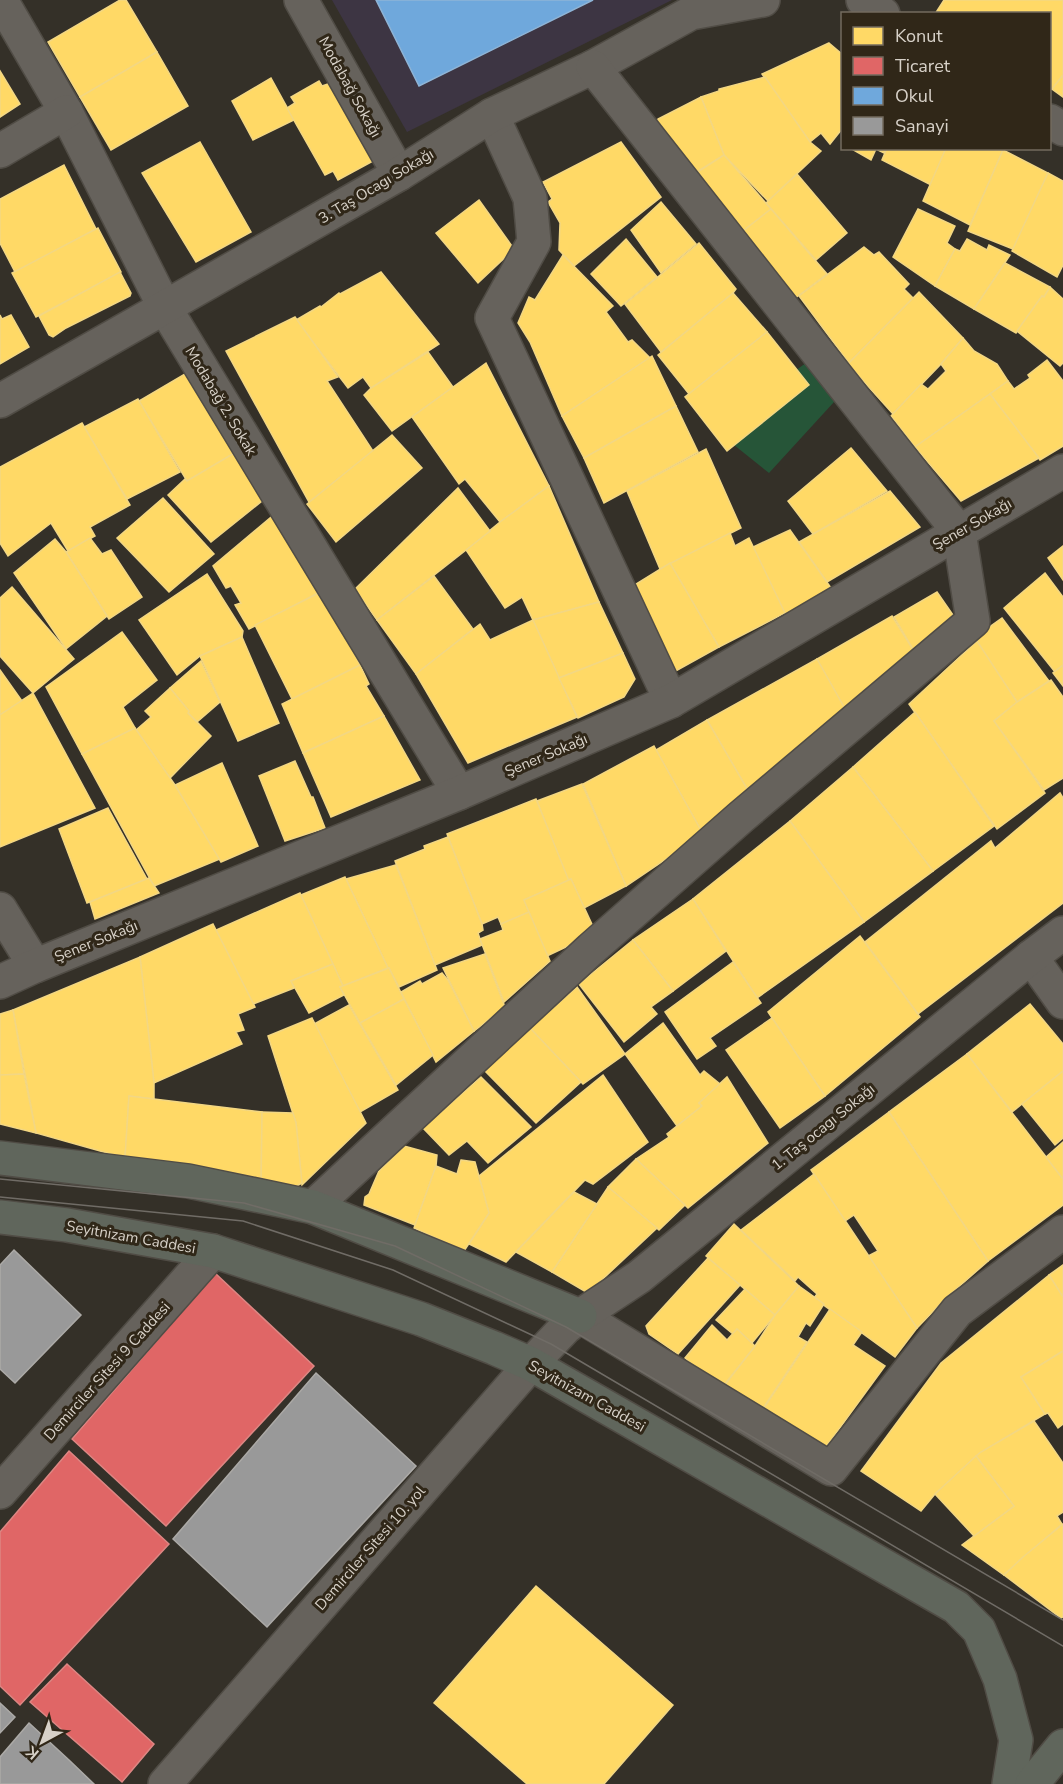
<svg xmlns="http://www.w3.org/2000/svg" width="1063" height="1784" viewBox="0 0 1063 1784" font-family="'Nunito Sans',sans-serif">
  <rect width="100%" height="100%" fill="#343028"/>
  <polygon fill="#3d3543" points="332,0 672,0 407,132"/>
  <polygon fill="#265538" points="817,355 845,390 769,473 714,429"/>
  <g fill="#ffd966" stroke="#f3d783" stroke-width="1.5">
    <polygon points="120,0 126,0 157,52 80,97 48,42"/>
    <polygon points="944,0 1063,0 1063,75 1052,89 1050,88 1050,14 935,14"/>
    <polygon points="829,43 842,54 842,129 830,144 821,133 810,142 762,74"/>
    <polygon points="157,52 188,106 111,150 80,97"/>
    <polygon points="0,71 20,104 0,117"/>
    <polygon points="1063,75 1063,97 1052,89"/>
    <polygon points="765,77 810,142 821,151 768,201 724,155 701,97 719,91 719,89"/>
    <polygon points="271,78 294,120 253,140 232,101"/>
    <polygon points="319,81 322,86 331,83 375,160 338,180 333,171 325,175 287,108 295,103 291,97"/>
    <polygon points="701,97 724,155 692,175 656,129 658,119"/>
    <polygon points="200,142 251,232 196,262 142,173"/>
    <polygon points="621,142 661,197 574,266 559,250 560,223 548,202 552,199 543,182"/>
    <polygon points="850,148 886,148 884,153 876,149 871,160"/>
    <polygon points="887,148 946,148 931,185 882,160"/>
    <polygon points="946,148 1003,150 970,225 923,201"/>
    <polygon points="1003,150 1048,173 1013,249 968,231"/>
    <polygon points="724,155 771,209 741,233 696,173"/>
    <polygon points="64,165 96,229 15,272 0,243 0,199"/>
    <polygon points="1048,173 1063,181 1063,265 1057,277 1012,251"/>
    <polygon points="797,174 847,233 816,260 766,203"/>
    <polygon points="479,200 514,249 478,283 436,233"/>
    <polygon points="661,202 696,244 661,273 631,230"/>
    <polygon points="771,209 827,274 794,299 743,231"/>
    <polygon points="918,209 955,226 947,243 955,249 935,286 893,257"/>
    <polygon points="98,228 121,272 36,317 12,273"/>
    <polygon points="626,239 657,277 621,306 591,274"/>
    <polygon points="967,239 987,250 989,245 1010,255 974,309 935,286 955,249 960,251"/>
    <polygon points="699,243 736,289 733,293 661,352 625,304"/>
    <polygon points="864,247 874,255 879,252 909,284 904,289 913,298 849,363 799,296"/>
    <polygon points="563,255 613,306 606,312 628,342 632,340 650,358 562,416 530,342 518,323 529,297 535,300"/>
    <polygon points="1005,263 1050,287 1044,297 1042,296 1016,333 974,309"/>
    <polygon points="120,272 131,293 130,296 66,328 53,337 49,335 39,316"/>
    <polygon points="381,272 439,344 371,388 363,377 348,388 296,320 320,306 321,307 339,293 340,294"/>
    <polygon points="1050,287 1063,299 1063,363 1060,366 1017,331 1042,296 1044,297"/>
    <polygon points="919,292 963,338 941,364 893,414 848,364"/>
    <polygon points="733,293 767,332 689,394 658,355"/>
    <polygon points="0,315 2,319 11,315 29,347 0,364"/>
    <polygon points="295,317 338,377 327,381 373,451 309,502 226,351"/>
    <polygon points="767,332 809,385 727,451 685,397"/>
    <polygon points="963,338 974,351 997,364 1008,381 915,447 891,416 921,384 928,389 946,371 941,364"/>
    <polygon points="428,352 453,387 392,431 364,395 371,388"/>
    <polygon points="652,356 676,406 584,458 562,416"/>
    <polygon points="1047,360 1063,381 1063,446 1040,460 990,394 1008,381 1014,389 1030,378 1028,375"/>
    <polygon points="486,363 549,486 500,522 465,479 459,484 412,417"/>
    <polygon points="190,371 238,451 187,481 139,401"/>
    <polygon points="990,394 1039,458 961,501 915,447"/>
    <polygon points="138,399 180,472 127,499 84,427"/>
    <polygon points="676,406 698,452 604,503 584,458"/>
    <polygon points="82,423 130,505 90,527 95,536 68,551 51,523 8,556 0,543 0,467"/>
    <polygon points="392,435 422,468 336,542 307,504"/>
    <polygon points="851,448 887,491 813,534 788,501"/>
    <polygon points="706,449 741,528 660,569 627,491"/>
    <polygon points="236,452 262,501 211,542 168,495 185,479 187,481"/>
    <polygon points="549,486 599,602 533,620 522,597 505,608 466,550 500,522"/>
    <polygon points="458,488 490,531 377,620 355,589"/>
    <polygon points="890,491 920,527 827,582 799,542"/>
    <polygon points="163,498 214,554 169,592 117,538"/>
    <polygon points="276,513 318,593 249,629 235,605 241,603 231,586 226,588 213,566"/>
    <polygon points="790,530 836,595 788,621 753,547"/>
    <polygon points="730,533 735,546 749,538 785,613 719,647 669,564"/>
    <polygon points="90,538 102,554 111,550 142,597 109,619 66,552"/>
    <polygon points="55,539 66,552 107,616 66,649 14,573"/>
    <polygon points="1063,546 1063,580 1048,558"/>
    <polygon points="670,563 719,647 665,677 628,589"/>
    <polygon points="1045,573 1063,597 1063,665 1055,672 1004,608"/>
    <polygon points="207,574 243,631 242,637 200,656 177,675 139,620"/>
    <polygon points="434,576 473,629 416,674 377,620"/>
    <polygon points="12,587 74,659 33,693 0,656 0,598"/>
    <polygon points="323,591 360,665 292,699 255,625"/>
    <polygon points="937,592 955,618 917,656 894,617"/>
    <polygon points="599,602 623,653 559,678 533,620"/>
    <polygon points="892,616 917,656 849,716 817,659"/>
    <polygon points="1002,618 1049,681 1017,702 974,638"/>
    <polygon points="533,620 577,717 468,763 416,674 480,624 490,640"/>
    <polygon points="122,632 157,680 123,707 135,728 82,754 46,687"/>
    <polygon points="242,637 279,723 238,741 200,656"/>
    <polygon points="977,641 1017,702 994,721 1045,793 997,829 909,704"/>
    <polygon points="623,653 635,679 624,697 578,718 559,678"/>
    <polygon points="817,659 849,716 753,799 707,720"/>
    <polygon points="201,661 220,702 197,722 188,713 189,711 170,688"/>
    <polygon points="360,665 369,684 366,686 384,716 303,753 282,704"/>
    <polygon points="1063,665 1063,686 1053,673"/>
    <polygon points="0,670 22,701 0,715"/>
    <polygon points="1051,680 1063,697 1063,778 1044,790 994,721 1017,702"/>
    <polygon points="170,688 189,711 188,713 211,736 170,778 136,730 151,717 145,711"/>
    <polygon points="33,693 95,808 0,847 0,715"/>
    <polygon points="915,712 994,826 933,871 853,767"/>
    <polygon points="384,716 420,780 331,817 303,753"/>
    <polygon points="707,720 753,799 703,834 656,750"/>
    <polygon points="135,728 175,785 220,859 154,886 82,754"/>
    <polygon points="654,746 703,834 626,886 583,784"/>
    <polygon points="295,761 311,797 313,797 325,828 285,841 259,776"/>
    <polygon points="222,763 258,846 221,862 175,785"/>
    <polygon points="853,767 933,871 864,922 790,821"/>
    <polygon points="582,784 626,886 584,908 571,879 568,880 537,801"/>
    <polygon points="1060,793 1063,798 1063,903 918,1014 865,942 991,841 995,848"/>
    <polygon points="536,799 569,881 524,900 529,912 501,924 498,917 482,924 447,834"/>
    <polygon points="108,808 147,879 87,903 59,829"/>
    <polygon points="790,821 864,922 757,998 693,899"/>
    <polygon points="448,837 482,924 483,930 478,933 482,945 435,965 395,861 425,849 424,846"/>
    <polygon points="396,865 437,970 399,987 389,968 388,968 346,879"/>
    <polygon points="345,877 388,968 343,986 301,895"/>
    <polygon points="149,878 159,893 95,919 90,902"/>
    <polygon points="571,879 596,933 547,956 524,900"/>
    <polygon points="300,893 333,964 291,981 294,988 253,1004 216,930"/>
    <polygon points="693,899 726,951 673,991 633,940"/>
    <polygon points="529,912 550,961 504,1002 480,939 503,930 501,924"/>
    <polygon points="213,924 255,1007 238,1014 244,1030 236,1032 242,1044 154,1083 140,957"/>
    <polygon points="860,936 920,1017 825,1096 768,1012"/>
    <polygon points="633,940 673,991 651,1007 657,1014 624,1042 579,984"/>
    <polygon points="485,954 505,1007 474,1031 443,968"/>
    <polygon points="140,957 154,1083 154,1099 129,1096 125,1158 36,1133 13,1010"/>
    <polygon points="733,962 761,1003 710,1038 716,1046 697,1059 665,1012"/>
    <polygon points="333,964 343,986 340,987 344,995 309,1013 291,981"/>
    <polygon points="389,968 404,999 360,1023 340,987"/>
    <polygon points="442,973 448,980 474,1031 436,1062 401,992 420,981 422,984"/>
    <polygon points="577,987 625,1054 583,1084 530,1028"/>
    <polygon points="404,999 433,1055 396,1085 360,1023"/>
    <polygon points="1030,1004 1063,1044 1063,1071 1012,1112 967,1054"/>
    <polygon points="349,1005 398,1090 360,1112 314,1024"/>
    <polygon points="13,1010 24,1074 0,1075 0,1014"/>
    <polygon points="312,1018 366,1123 302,1185 296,1123 268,1036"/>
    <polygon points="772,1018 825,1096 780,1128 726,1050"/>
    <polygon points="663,1023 700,1075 704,1071 720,1084 699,1103 702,1106 677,1126 625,1054"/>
    <polygon points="530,1028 581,1082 536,1123 485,1071"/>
    <polygon points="967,1054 1063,1179 1063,1205 988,1261 889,1112"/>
    <polygon points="1063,1071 1063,1138 1055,1145 1022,1104"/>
    <polygon points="24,1074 36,1133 0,1124 0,1075"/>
    <polygon points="603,1075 648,1142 593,1184 585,1180 506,1262 469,1244 489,1213 479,1176"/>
    <polygon points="481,1077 531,1127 488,1163 467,1141 449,1155 423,1128"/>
    <polygon points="727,1077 768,1143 688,1208 636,1159 669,1137 667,1134 702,1106 699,1103"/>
    <polygon points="129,1096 262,1112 261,1192 125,1158"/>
    <polygon points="262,1112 293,1113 296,1123 302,1183 282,1194 261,1191"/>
    <polygon points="889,1112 988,1261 946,1298 917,1328 868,1256 878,1251 854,1215 845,1221 811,1170"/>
    <polygon points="1063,1142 1063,1179 1046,1157"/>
    <polygon points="404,1146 437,1155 436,1166 415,1225 364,1205 365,1197 369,1194 379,1171"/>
    <polygon points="636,1159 685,1205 659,1230 608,1187"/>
    <polygon points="461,1160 475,1162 489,1213 464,1251 414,1228 436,1166 457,1174"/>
    <polygon points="814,1174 917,1328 895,1357 814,1298 817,1294 798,1277 795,1281 741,1230"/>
    <polygon points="608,1187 657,1228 591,1290 586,1292 552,1272"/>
    <polygon points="574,1192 597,1204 552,1272 516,1252"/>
    <polygon points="734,1224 799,1286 775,1315 706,1256"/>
    <polygon points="708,1258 740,1285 678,1354 649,1334 646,1326"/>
    <polygon points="1063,1265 1063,1297 1049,1275"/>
    <polygon points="1049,1275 1063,1297 1063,1351 1021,1377 1045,1414 981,1452 935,1494 921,1511 861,1471 941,1363"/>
    <polygon points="799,1286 824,1304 810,1326 806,1323 798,1337 807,1342 760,1413 724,1386 755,1346 775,1315"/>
    <polygon points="745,1289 775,1315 752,1343 737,1329 733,1334 716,1320"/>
    <polygon points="830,1309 862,1332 853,1345 885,1366 820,1455 758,1417"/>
    <polygon points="712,1325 727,1340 737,1329 755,1346 720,1390 685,1358"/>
    <polygon points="1063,1351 1063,1424 1058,1428 1048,1413 1045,1414 1021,1377"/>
    <polygon points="1034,1421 1063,1463 1063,1512 1057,1516 1062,1524 1004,1575 962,1545 1014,1506 976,1456 981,1452"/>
    <polygon points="976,1456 1014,1506 974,1536 935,1494"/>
    <polygon points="1063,1524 1063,1617 1061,1618 1004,1575 1023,1557"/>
    <polygon points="536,1586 673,1705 604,1784 527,1784 434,1703"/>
  </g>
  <g fill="#e06666" stroke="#dd8683" stroke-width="1.5">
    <polygon points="215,1273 314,1366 166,1526 72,1439"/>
    <polygon points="69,1451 169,1544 20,1705 0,1686 0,1532"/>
    <polygon points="67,1664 154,1744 122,1782 30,1702"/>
  </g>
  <polygon fill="#6fa8dc" stroke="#8eb4d6" stroke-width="1.5" points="376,0 593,0 419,86"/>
  <g fill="#999" stroke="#acaaa7" stroke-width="1.5">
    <polygon points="14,1250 81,1315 15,1383 0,1369 0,1265"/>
    <polygon points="316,1373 416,1466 267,1627 173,1539"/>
    <polygon points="0,1703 15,1717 0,1733"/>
    <polygon points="29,1723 69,1760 94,1784 0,1784 0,1757"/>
  </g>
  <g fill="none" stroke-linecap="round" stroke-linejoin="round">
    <defs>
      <g id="minor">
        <polyline points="1,0 66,112 165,308 459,793"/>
        <polyline points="301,0 399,174"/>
        <polyline points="863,0 883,14"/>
        <polyline points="492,115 530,198 534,242 492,318 671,701"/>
        <polyline points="1050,121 1063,129"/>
        <polyline points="0,151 66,112"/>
        <polyline points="0,401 399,174 492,115 593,67 691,13 763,0"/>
        <polyline points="0,909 35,966"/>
        <polyline points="1031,957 1063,1002"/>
        <polyline points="0,982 35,966 459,793 671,701 1063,471"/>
        <polyline points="313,1207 591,949 741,817 973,621 959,532 593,67"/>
        <polyline points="580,1316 831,1469 957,1311 1063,1232"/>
        <polyline points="0,1492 213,1251"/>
        <polyline points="165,1784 531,1364 566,1327 580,1316 639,1277 1031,957 1063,933"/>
      </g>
      <g id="major">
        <polyline points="0,1158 188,1181 313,1207 580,1316"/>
        <polyline points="0,1217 67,1225 213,1251 421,1319 494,1348 531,1364 956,1607 979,1630 1000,1679 1016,1740 1009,1784"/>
        <polyline points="1032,1784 1063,1746"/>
      </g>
    </defs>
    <use href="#minor" stroke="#504c45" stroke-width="36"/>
    <use href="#major" stroke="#504c45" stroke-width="36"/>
    <use href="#minor" stroke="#66625c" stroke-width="33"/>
    <use href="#major" stroke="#60665c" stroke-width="33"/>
    <g stroke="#706c66" stroke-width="1.5">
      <polyline points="0,1179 244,1203 395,1246 566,1327 1063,1620"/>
      <polyline points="0,1197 243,1221 393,1270 551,1344 1063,1646"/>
    </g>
  </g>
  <g text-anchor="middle" stroke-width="6" stroke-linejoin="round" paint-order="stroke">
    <g font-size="15" fill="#d7d1c8" stroke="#302718">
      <text transform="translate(350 87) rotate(61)" y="5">Modabağ Sokağı</text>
      <text transform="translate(376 186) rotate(-31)" y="5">3. Taş Ocagı Sokağı</text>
      <text transform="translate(221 401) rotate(59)" y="5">Modabağ 2. Sokak</text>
      <text transform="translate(972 524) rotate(-30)" y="5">Şener Sokağı</text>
      <text transform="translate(546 755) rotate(-23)" y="5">Şener Sokağı</text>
      <text transform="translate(96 941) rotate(-22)" y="5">Şener Sokağı</text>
      <text transform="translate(823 1127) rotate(-39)" y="5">1. Taş ocagı Sokağı</text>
      <text transform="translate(131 1237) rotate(10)" y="5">Seyitnizam Caddesi</text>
      <text transform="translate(107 1371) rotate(-48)" y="5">Demirciler Sitesi 9 Caddesi</text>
      <text transform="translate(587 1396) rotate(29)" y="5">Seyitnizam Caddesi</text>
      <text transform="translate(370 1548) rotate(-49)" y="5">Demirciler Sitesi 10. yol</text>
    </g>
  </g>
  <rect x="841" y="12" width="210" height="138" fill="#302718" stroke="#736b5e" stroke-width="1.5"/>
  <rect x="853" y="27" width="30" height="18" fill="#ffd966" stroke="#736b5e" stroke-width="1.5"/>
  <text x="895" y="42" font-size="18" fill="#d7d1c8">Konut</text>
  <rect x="853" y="57" width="30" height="18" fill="#e06666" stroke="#736b5e" stroke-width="1.5"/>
  <text x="895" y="72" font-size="18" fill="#d7d1c8">Ticaret</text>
  <rect x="853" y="87" width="30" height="18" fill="#6fa8dc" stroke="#736b5e" stroke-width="1.5"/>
  <text x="895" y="102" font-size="18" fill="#d7d1c8">Okul</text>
  <rect x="853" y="117" width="30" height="18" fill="#999999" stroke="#736b5e" stroke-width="1.5"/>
  <text x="895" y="132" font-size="18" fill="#d7d1c8">Sanayi</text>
  <g transform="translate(42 1742) rotate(221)" stroke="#302718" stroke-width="4.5" paint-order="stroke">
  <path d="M0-4.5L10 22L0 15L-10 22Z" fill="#d7d1c8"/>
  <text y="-9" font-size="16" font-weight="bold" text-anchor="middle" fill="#d7d1c8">K</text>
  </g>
</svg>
